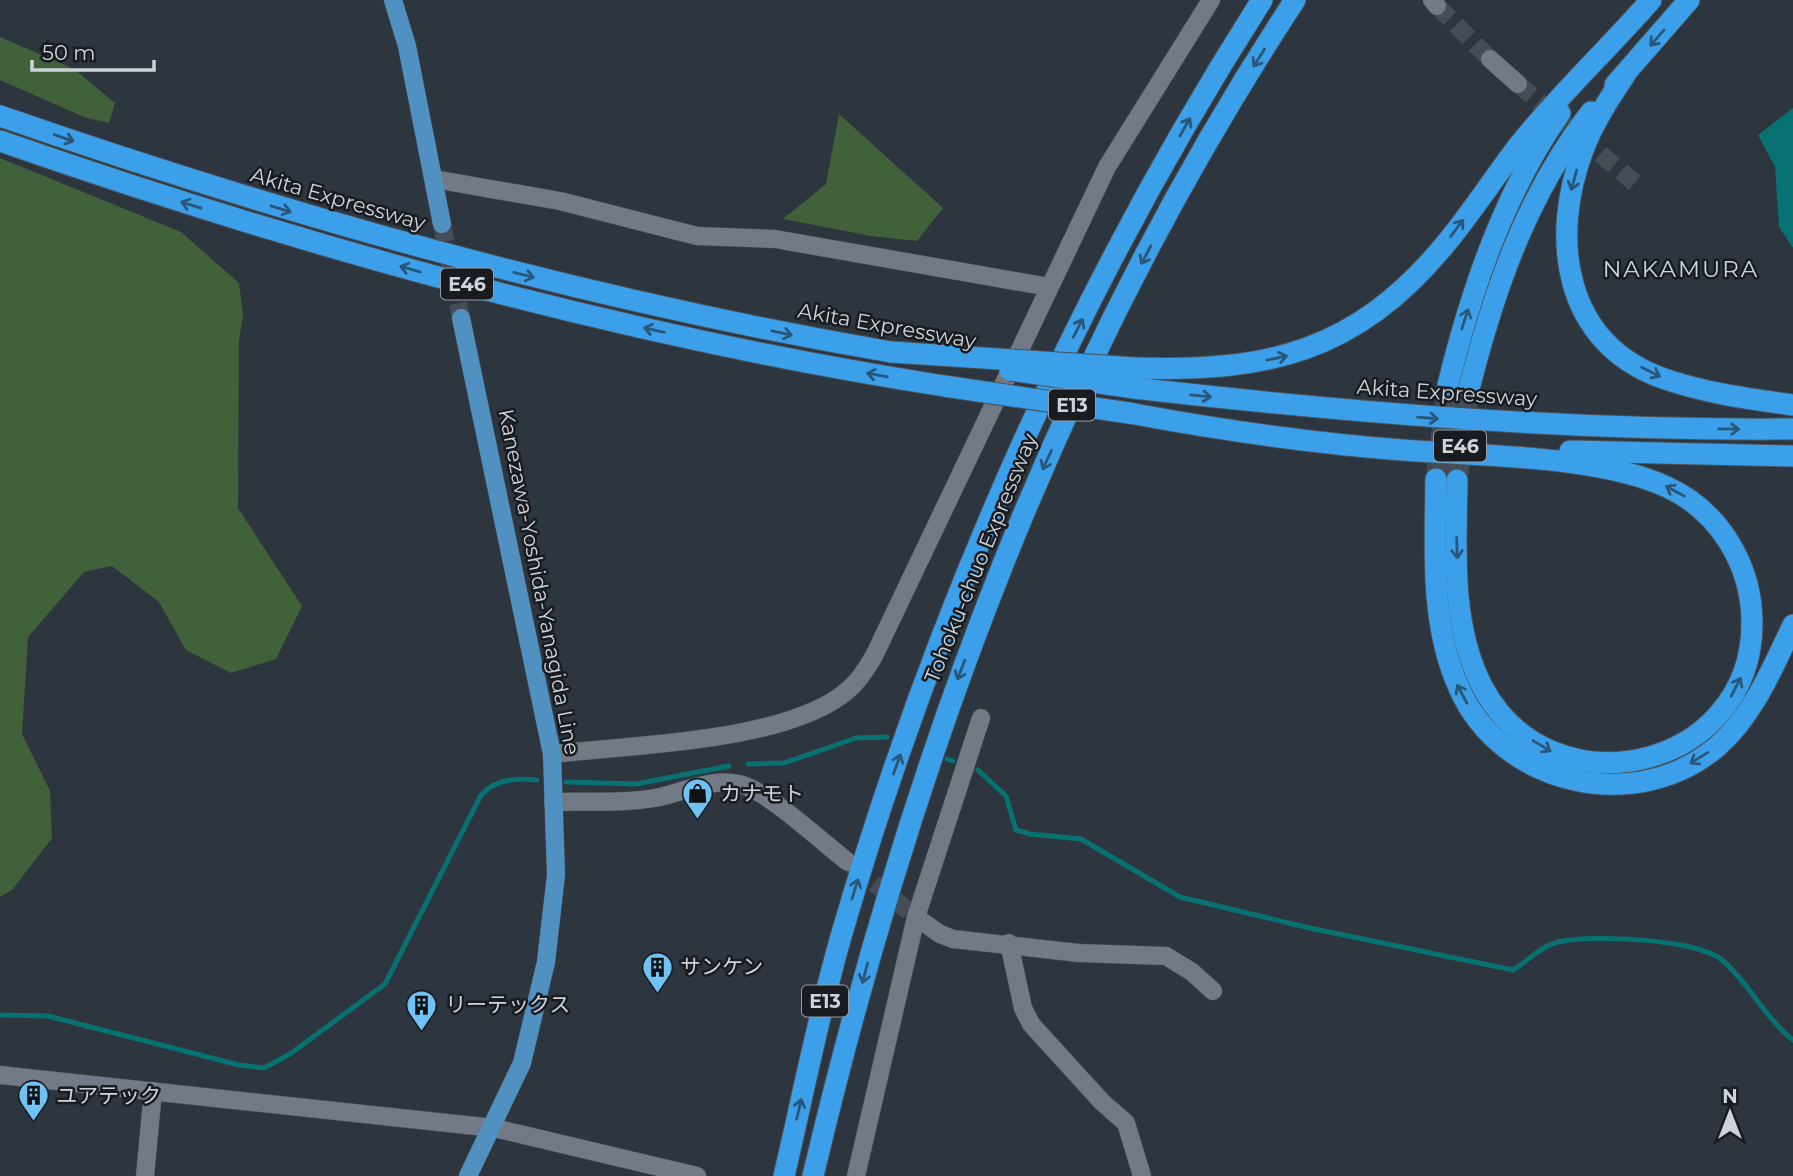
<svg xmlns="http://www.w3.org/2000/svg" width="1793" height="1176" viewBox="0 0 1793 1176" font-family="Montserrat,'Noto Sans JP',sans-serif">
  <rect width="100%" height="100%" fill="#2d353f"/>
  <g fill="#41613b">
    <polygon points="0,37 74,69 115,103 109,123 84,117 0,80"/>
    <polygon points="839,114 943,208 917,241 871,236 783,219 826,184"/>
    <polygon points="0,158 181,232 239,283 243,315 239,341 238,508 302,606 276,659 231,673 186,650 159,602 112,566 84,572 28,637 22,734 50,791 52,838 12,890 0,897"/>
  </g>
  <polygon fill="#087273" points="1793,108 1793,248 1779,227 1775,167 1758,135"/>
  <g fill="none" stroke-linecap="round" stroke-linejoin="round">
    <g stroke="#087273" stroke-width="5">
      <polyline points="947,759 953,761"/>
      <polyline points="748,764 784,763 856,738 887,737"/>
      <path d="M978,770L1006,796L1016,830L1030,834L1081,839L1180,897L1310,928L1513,970C1528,961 1541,946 1558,942C1590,934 1698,939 1722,960C1749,983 1766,1019 1793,1040"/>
      <polyline points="566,782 636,784 729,766"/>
      <path d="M0,1015L48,1016L239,1065L264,1068L290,1054L385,984L481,795C496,779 515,778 537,780"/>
    </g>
    <g stroke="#454d56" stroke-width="18" stroke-dasharray="18 9" stroke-linecap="butt">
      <polyline points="1437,6 1490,59"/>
      <polyline points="1518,84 1636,184"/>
      <polyline points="853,866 916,917"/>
    </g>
    <polyline stroke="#454d56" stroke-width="18" stroke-dasharray="18 9" stroke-linecap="butt" points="442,224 461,318"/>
    <g stroke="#454d56" stroke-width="21" stroke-dasharray="21 10" stroke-linecap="butt">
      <polyline points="1436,479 1448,385"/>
      <polyline points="1457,480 1469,389"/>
    </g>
    <defs>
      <g id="minor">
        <polyline points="1432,0 1437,6"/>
        <polyline points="1490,59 1518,84"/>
        <polyline points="434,179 560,201 697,236 775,239 1049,287"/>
        <path d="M552,754C631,745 789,742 848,690C859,681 867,668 874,656L1107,167L1211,0"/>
        <path d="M553,802C588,801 626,804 660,797C686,791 712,778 739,784C766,789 824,844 848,862"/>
        <polyline points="916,917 940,934 953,939 1079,953 1166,956 1192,972 1213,991"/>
        <polyline points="1009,943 1023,1008 1031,1024 1102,1102 1126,1123 1142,1176"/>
        <polyline points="0,1075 494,1128 697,1176"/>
        <polyline points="145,1176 153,1091"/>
        <polyline points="856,1176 916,917 981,718"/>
      </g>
      <g id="major">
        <polyline points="393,0 407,46 442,224"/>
        <polyline points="461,318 552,754 556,875 546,962 522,1063 468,1176"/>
      </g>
      <g id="highway">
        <path d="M1625,75C1609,99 1593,123 1583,150C1550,238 1563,342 1662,378C1704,393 1750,399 1793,405"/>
        <polyline points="1615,85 1689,0"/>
        <path d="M0,116C291,217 586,300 891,352"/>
        <path d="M0,141C307,248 623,336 944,386"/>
        <path d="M1136,368C1268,372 1355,352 1443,247C1470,215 1493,179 1519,145C1560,94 1608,49 1651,0"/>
        <path d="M1448,385C1471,291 1504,193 1560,113"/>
        <path d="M1134,388C1353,413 1572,431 1793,429"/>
        <path d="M1469,389C1494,290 1527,194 1591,112"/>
        <path d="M1129,413C1220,430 1309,443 1402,450C1478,456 1598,455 1667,487C1719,511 1752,565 1752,623C1752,771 1550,816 1482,686C1450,624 1456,547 1457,480"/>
        <polyline points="1570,451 1793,456"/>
        <path d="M1436,479C1435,548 1430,624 1459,688C1502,786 1637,816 1718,746C1754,714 1773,667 1793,625"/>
        <path d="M784,1176C803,1095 819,1012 842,933C937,606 1079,286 1262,0"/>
        <path d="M813,1176C912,758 1058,360 1295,0"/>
      </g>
    </defs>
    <use href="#minor" stroke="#495058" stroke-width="19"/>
    <use href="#major" stroke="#495058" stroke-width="19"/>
    <use href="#highway" stroke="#495058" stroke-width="23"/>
    <use href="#minor" stroke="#717a85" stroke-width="18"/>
    <use href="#major" stroke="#5191c1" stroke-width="18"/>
    <use href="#highway" stroke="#3ba0e9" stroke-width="21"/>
    <defs>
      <g id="highway-bridge">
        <polyline points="891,352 1136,368"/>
        <polyline points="1010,370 1134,388"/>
        <polyline points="944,386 1129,413"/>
      </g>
    </defs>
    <use href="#highway-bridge" stroke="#495058" stroke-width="23" stroke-linecap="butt"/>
    <use href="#highway-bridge" stroke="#3ba0e9" stroke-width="21"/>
  </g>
  <defs><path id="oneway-shaft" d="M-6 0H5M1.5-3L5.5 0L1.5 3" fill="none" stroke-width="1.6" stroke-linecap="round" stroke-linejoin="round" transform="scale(1.75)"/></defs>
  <g stroke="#28577b">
    <use href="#oneway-shaft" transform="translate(1657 38) rotate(131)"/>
    <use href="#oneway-shaft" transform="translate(1259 58) rotate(122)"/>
    <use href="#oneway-shaft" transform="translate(1185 127) rotate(-60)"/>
    <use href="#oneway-shaft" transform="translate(64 138) rotate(19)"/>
    <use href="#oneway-shaft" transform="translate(1574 180) rotate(105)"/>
    <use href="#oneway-shaft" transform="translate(191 205) rotate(-163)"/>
    <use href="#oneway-shaft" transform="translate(281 209) rotate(17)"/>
    <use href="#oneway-shaft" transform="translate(1457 228) rotate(-53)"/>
    <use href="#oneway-shaft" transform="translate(1146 255) rotate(118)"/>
    <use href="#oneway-shaft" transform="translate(410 269) rotate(-164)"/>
    <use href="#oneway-shaft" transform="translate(524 275) rotate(14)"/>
    <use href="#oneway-shaft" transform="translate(1465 319) rotate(-72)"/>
    <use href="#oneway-shaft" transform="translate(1078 328) rotate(-63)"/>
    <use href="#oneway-shaft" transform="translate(654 330) rotate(-167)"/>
    <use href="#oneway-shaft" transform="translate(782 333) rotate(12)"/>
    <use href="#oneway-shaft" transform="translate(1277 358) rotate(-12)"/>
    <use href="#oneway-shaft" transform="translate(1651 372) rotate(27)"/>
    <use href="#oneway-shaft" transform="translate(877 375) rotate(-170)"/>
    <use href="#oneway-shaft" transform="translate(1201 396) rotate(6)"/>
    <use href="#oneway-shaft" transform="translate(1428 418) rotate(5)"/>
    <use href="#oneway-shaft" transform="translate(1729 429) rotate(1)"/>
    <use href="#oneway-shaft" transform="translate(1047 460) rotate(115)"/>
    <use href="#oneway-shaft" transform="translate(1675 491) rotate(-152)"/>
    <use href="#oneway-shaft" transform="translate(1457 548) rotate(88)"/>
    <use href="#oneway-shaft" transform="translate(961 670) rotate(111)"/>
    <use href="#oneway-shaft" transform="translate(1736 687) rotate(-62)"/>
    <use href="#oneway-shaft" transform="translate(1462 694) rotate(-118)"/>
    <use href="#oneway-shaft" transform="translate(1542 746) rotate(31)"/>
    <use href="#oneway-shaft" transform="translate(1699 758) rotate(148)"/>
    <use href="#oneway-shaft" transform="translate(897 764) rotate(-70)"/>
    <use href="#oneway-shaft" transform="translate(855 889) rotate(-73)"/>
    <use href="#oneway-shaft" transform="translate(865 973) rotate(105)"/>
    <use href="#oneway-shaft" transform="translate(799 1109) rotate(-77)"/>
  </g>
  <defs>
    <symbol id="shop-pin" viewBox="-11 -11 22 30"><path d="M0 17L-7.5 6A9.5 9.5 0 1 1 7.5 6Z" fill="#6fc2f4" stroke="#181c21"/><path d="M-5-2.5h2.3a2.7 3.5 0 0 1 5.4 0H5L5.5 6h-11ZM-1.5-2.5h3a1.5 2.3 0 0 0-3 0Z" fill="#111"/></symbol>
    <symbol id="building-pin" viewBox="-11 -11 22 30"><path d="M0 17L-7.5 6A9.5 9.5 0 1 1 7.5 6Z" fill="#6fc2f4" stroke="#181c21"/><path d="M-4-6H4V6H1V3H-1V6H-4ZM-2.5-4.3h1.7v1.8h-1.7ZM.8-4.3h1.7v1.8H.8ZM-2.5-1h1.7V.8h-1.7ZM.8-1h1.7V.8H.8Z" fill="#111"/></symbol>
  </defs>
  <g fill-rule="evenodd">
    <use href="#shop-pin" x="680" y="776" width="35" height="47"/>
    <use href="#building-pin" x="640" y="950" width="35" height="47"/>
    <use href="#building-pin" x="404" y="988" width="35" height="47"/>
    <use href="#building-pin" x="16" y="1078" width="35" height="47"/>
  </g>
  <g text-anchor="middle" stroke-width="5" stroke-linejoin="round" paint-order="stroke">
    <g fill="#181c21" stroke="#979ca2" stroke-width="2">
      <rect x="441" y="268.5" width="52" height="31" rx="5"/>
      <rect x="1049" y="389.5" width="46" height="31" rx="5"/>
      <rect x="1434" y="430.5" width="52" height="31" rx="5"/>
      <rect x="802" y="985.5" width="46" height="31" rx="5"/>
    </g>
    <g font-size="19" font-weight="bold" fill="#ced3da">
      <text x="467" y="291">E46</text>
      <text x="1072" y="412">E13</text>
      <text x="1460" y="453">E46</text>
      <text x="825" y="1008">E13</text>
    </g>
    <g font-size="21" fill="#ced3da" stroke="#181c21">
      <text transform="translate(338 199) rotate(16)" y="7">Akita Expressway</text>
      <text transform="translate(887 326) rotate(10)" y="7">Akita Expressway</text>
      <text transform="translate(1447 393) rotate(4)" y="7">Akita Expressway</text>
      <text transform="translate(981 558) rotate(-68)" y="7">Tohoku-chuo Expressway</text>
      <text transform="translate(539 582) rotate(79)" y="7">Kanezawa-Yoshida-Yanagida Line</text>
    </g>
    <g font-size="21" fill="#ced3da" stroke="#181c21" text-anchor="start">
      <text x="720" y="801">カナモト</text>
      <text x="680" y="974">サンケン</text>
      <text x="445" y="1012">リーテックス</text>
      <text x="56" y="1103">ユアテック</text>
    </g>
    <g font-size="23" letter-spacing="2" fill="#c9d4e0" stroke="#181c21">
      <text x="1681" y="277">NAKAMURA</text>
    </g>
  </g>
  <g transform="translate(1730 1113)" stroke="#181c21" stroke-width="5" paint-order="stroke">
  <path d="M0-5L12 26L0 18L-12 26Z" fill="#ced3da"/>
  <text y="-10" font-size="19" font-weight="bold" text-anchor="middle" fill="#ced3da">N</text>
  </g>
  <path d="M32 60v10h122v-10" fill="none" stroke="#ced3da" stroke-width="3.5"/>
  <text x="42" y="60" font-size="21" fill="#ced3da" stroke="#181c21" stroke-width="5" paint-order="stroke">50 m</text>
</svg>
